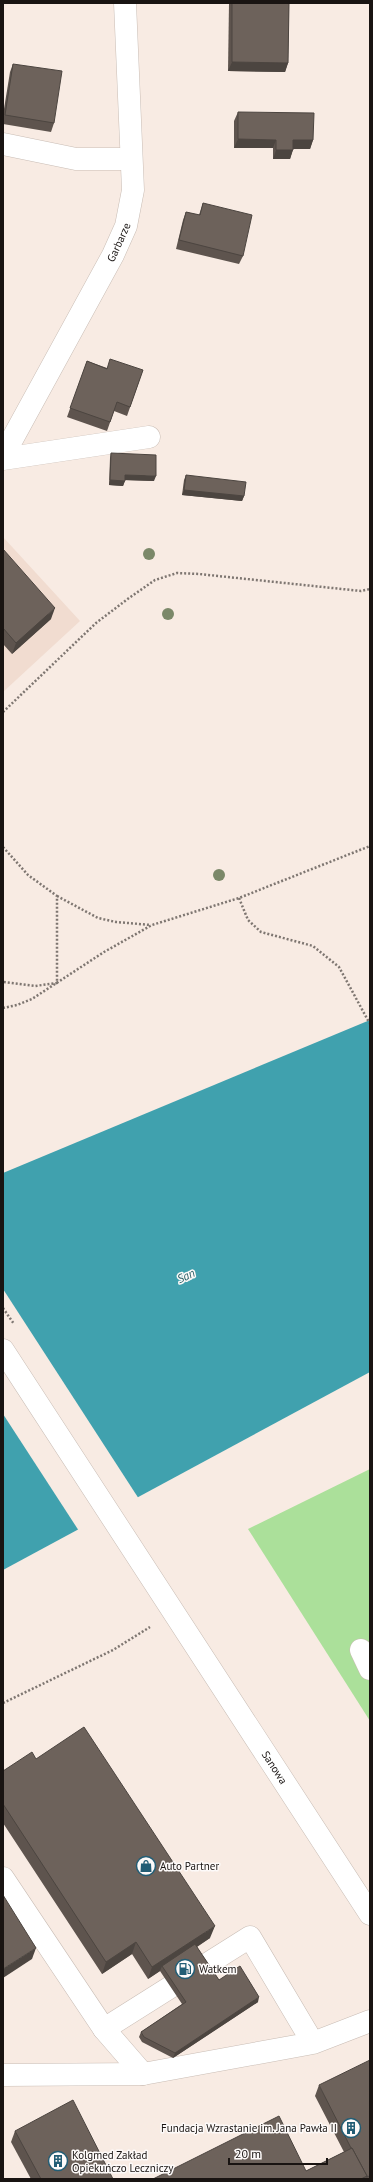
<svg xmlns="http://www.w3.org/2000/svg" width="373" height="2182" viewBox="0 0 373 2182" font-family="'PT Sans',sans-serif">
  <rect width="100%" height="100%" fill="#f8ebe3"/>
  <polygon fill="#f1dcd0" points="3,537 80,621 3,692"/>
  <polygon fill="#abe09a" points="370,1469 370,1721 248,1529"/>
  <polygon fill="#40a1ae" points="370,1020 370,1372 3,1570 3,1173"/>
  <polygon fill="#f8ebe3" points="3,1289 139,1499 79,1531 3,1414"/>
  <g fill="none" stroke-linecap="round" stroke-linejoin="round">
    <defs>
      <g id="minor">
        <polyline points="3,144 76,159 131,159"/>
        <path id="s1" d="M3,456L113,255L126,226L133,190L125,3"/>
        <polyline points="3,459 149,437"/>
        <polyline points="361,1650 370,1669"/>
        <polyline points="3,1878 104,2029"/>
        <polyline points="313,2043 143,2074 104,2029 250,1937 313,2043 370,2021"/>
        <polyline points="3,2075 143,2074"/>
      </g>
      <g id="major">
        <path id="s2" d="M3,1350L370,1914"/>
      </g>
    </defs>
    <use href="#minor" stroke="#c9bdb5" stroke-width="23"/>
    <use href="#major" stroke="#c9bdb5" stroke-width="23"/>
    <g stroke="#7e7671" stroke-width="2.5" stroke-dasharray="2 2" stroke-linecap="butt">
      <polyline points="3,712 96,623 129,598 155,580 177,573 199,574 361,591 370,589"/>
      <polyline points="3,847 28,875 57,896 57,983 35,986 3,982"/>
      <polyline points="57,896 98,918 116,922 151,925"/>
      <polyline points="239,898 248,920 261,932 313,946 339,967 370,1024"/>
      <polyline points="3,1008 17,1005 32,999 104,952 152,925 239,898 370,846"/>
      <polyline points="3,1308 14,1324"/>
      <polyline points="3,1703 113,1650 150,1627"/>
    </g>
    <use href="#minor" stroke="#fff" stroke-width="22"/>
    <use href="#major" stroke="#fff" stroke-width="22"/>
  </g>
  <g fill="#7b8869">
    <circle cx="149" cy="554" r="6"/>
    <circle cx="168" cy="614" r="6"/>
    <circle cx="219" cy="875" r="6"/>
  </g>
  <g fill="#5e544e">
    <polygon points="229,3 289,3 288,63 285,72 228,71"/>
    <polygon points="13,64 54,123 51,132 3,124 3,115 10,72"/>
    <polygon points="238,112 313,140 310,149 293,149 290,159 273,159 273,148 234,148 234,121"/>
    <polygon points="203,203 243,256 239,264 176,249 183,220 186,212 199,215"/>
    <polygon points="87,361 107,368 143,370 127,416 114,411 107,431 67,417"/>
    <polygon points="111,453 154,481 125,480 123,486 109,485 110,458"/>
    <polygon points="186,475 244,496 242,501 182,495 184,480"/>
    <polygon points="3,549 51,619 12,654 3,644"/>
    <polygon points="36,1759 210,1938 197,1947 219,1980 258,2002 173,2058 142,2042 139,2037 141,2032 182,2004 160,1971 148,1979 132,1954 102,1974 3,1823 3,1771"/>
    <polygon points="319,2085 370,2179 153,2179 306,2171 344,2152 315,2096"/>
    <polygon points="15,2131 113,2179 31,2179 11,2142"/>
  </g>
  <g fill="#4c4540">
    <polygon points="232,62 288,63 285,72 228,71"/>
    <polygon points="238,139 276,140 273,148 234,148"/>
    <polygon points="293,140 313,140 310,149 290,149"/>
    <polygon points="276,150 293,150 290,159 273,159"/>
    <polygon points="125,475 156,476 154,481 123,480"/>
    <polygon points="110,480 125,481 123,486 109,485"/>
    <polygon points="184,490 244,496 242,501 182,495"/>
    <polygon points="55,608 51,619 12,654 16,643"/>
    <polygon points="215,1926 210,1938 164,1968 162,1966 160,1971 148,1979 152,1967"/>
    <polygon points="136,1942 132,1954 102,1974 106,1962"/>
    <polygon points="36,1948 32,1959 3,1978 3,1969"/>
    <polygon points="259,1997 258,2002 173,2058 175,2053"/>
  </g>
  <g fill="#6d625b" stroke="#4c4540">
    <polygon points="232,3 289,3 288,63 232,62"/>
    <polygon points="13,64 62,71 54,123 5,115"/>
    <polygon points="238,112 314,113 313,140 293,140 293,150 276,150 276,140 238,139"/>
    <polygon points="203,203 252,215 243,256 179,240 186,212 200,215"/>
    <polygon points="110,359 143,370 130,407 117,402 110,422 70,408 87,361 107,369"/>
    <polygon points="111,453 156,455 156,476 125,475 125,481 110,480"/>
    <polygon points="186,475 246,482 244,496 184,490"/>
    <polygon points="3,549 55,608 16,643 3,628"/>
    <polygon points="84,1727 215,1926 152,1967 136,1942 106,1962 3,1804 3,1771 32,1752 36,1759"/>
    <polygon points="3,1895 36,1948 3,1969"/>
    <polygon points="195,1944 219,1980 240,1966 259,1997 175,2053 144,2037 141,2032 186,2002 162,1966"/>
    <polygon points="370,2060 370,2176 366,2177 367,2176 352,2148 351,2148 319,2085"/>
    <polygon points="73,2100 113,2179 41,2179 15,2131"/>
    <polygon points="279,2116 306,2171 352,2148 367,2176 361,2179 153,2179"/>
  </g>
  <defs>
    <symbol id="shop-ring" viewBox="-11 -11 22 22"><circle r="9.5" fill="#fdfaf9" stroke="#225d75" stroke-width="1.5"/><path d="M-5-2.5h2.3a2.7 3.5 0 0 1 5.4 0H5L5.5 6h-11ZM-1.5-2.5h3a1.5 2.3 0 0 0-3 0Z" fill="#225d75"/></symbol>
    <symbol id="fuel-ring" viewBox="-11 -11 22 22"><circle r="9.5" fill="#fdfaf9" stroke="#225d75" stroke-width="1.5"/><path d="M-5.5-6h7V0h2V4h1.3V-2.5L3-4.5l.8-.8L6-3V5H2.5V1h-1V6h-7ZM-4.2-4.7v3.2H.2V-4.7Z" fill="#225d75"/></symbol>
    <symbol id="building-ring" viewBox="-11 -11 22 22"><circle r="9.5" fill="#fdfaf9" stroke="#225d75" stroke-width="1.5"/><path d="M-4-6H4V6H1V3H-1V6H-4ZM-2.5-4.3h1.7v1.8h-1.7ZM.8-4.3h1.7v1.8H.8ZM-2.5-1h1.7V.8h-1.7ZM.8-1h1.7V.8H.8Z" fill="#225d75"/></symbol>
  </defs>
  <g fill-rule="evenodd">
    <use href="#shop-ring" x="135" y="1855" width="22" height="22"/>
    <use href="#fuel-ring" x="174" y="1958" width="22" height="22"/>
    <use href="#building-ring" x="340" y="2117" width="22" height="22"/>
    <use href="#building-ring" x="47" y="2150" width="22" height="22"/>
  </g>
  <g text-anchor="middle" stroke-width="3" stroke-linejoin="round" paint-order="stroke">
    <g font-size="11" fill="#191412" stroke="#fdfaf9">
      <text dy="4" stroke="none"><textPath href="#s1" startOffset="243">Garbarze</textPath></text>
      <text dy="4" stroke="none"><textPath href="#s2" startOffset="498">Sanowa</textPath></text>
    </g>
    <g font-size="11" fill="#191412" stroke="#fdfaf9" text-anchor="start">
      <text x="160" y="1870">Auto Partner</text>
      <text x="199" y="1973">Watkem</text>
      <text x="337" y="2132" text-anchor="end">Fundacja Wzrastanie im. Jana Pawła II</text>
      <text x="72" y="2159">Kolgmed Zakład<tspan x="72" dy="13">Opiekuńczo Leczniczy</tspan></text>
    </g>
    <g font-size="12" font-style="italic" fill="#2a6067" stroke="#fdfaf9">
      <text transform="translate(186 1276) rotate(-25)" y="4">San</text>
    </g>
  </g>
  <rect width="373" height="2182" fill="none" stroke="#191412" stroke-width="8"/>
  <path d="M229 2158v6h98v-6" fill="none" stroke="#191412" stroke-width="2"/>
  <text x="235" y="2158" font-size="12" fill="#191412" stroke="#fdfaf9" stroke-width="3" paint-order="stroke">20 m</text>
</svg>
